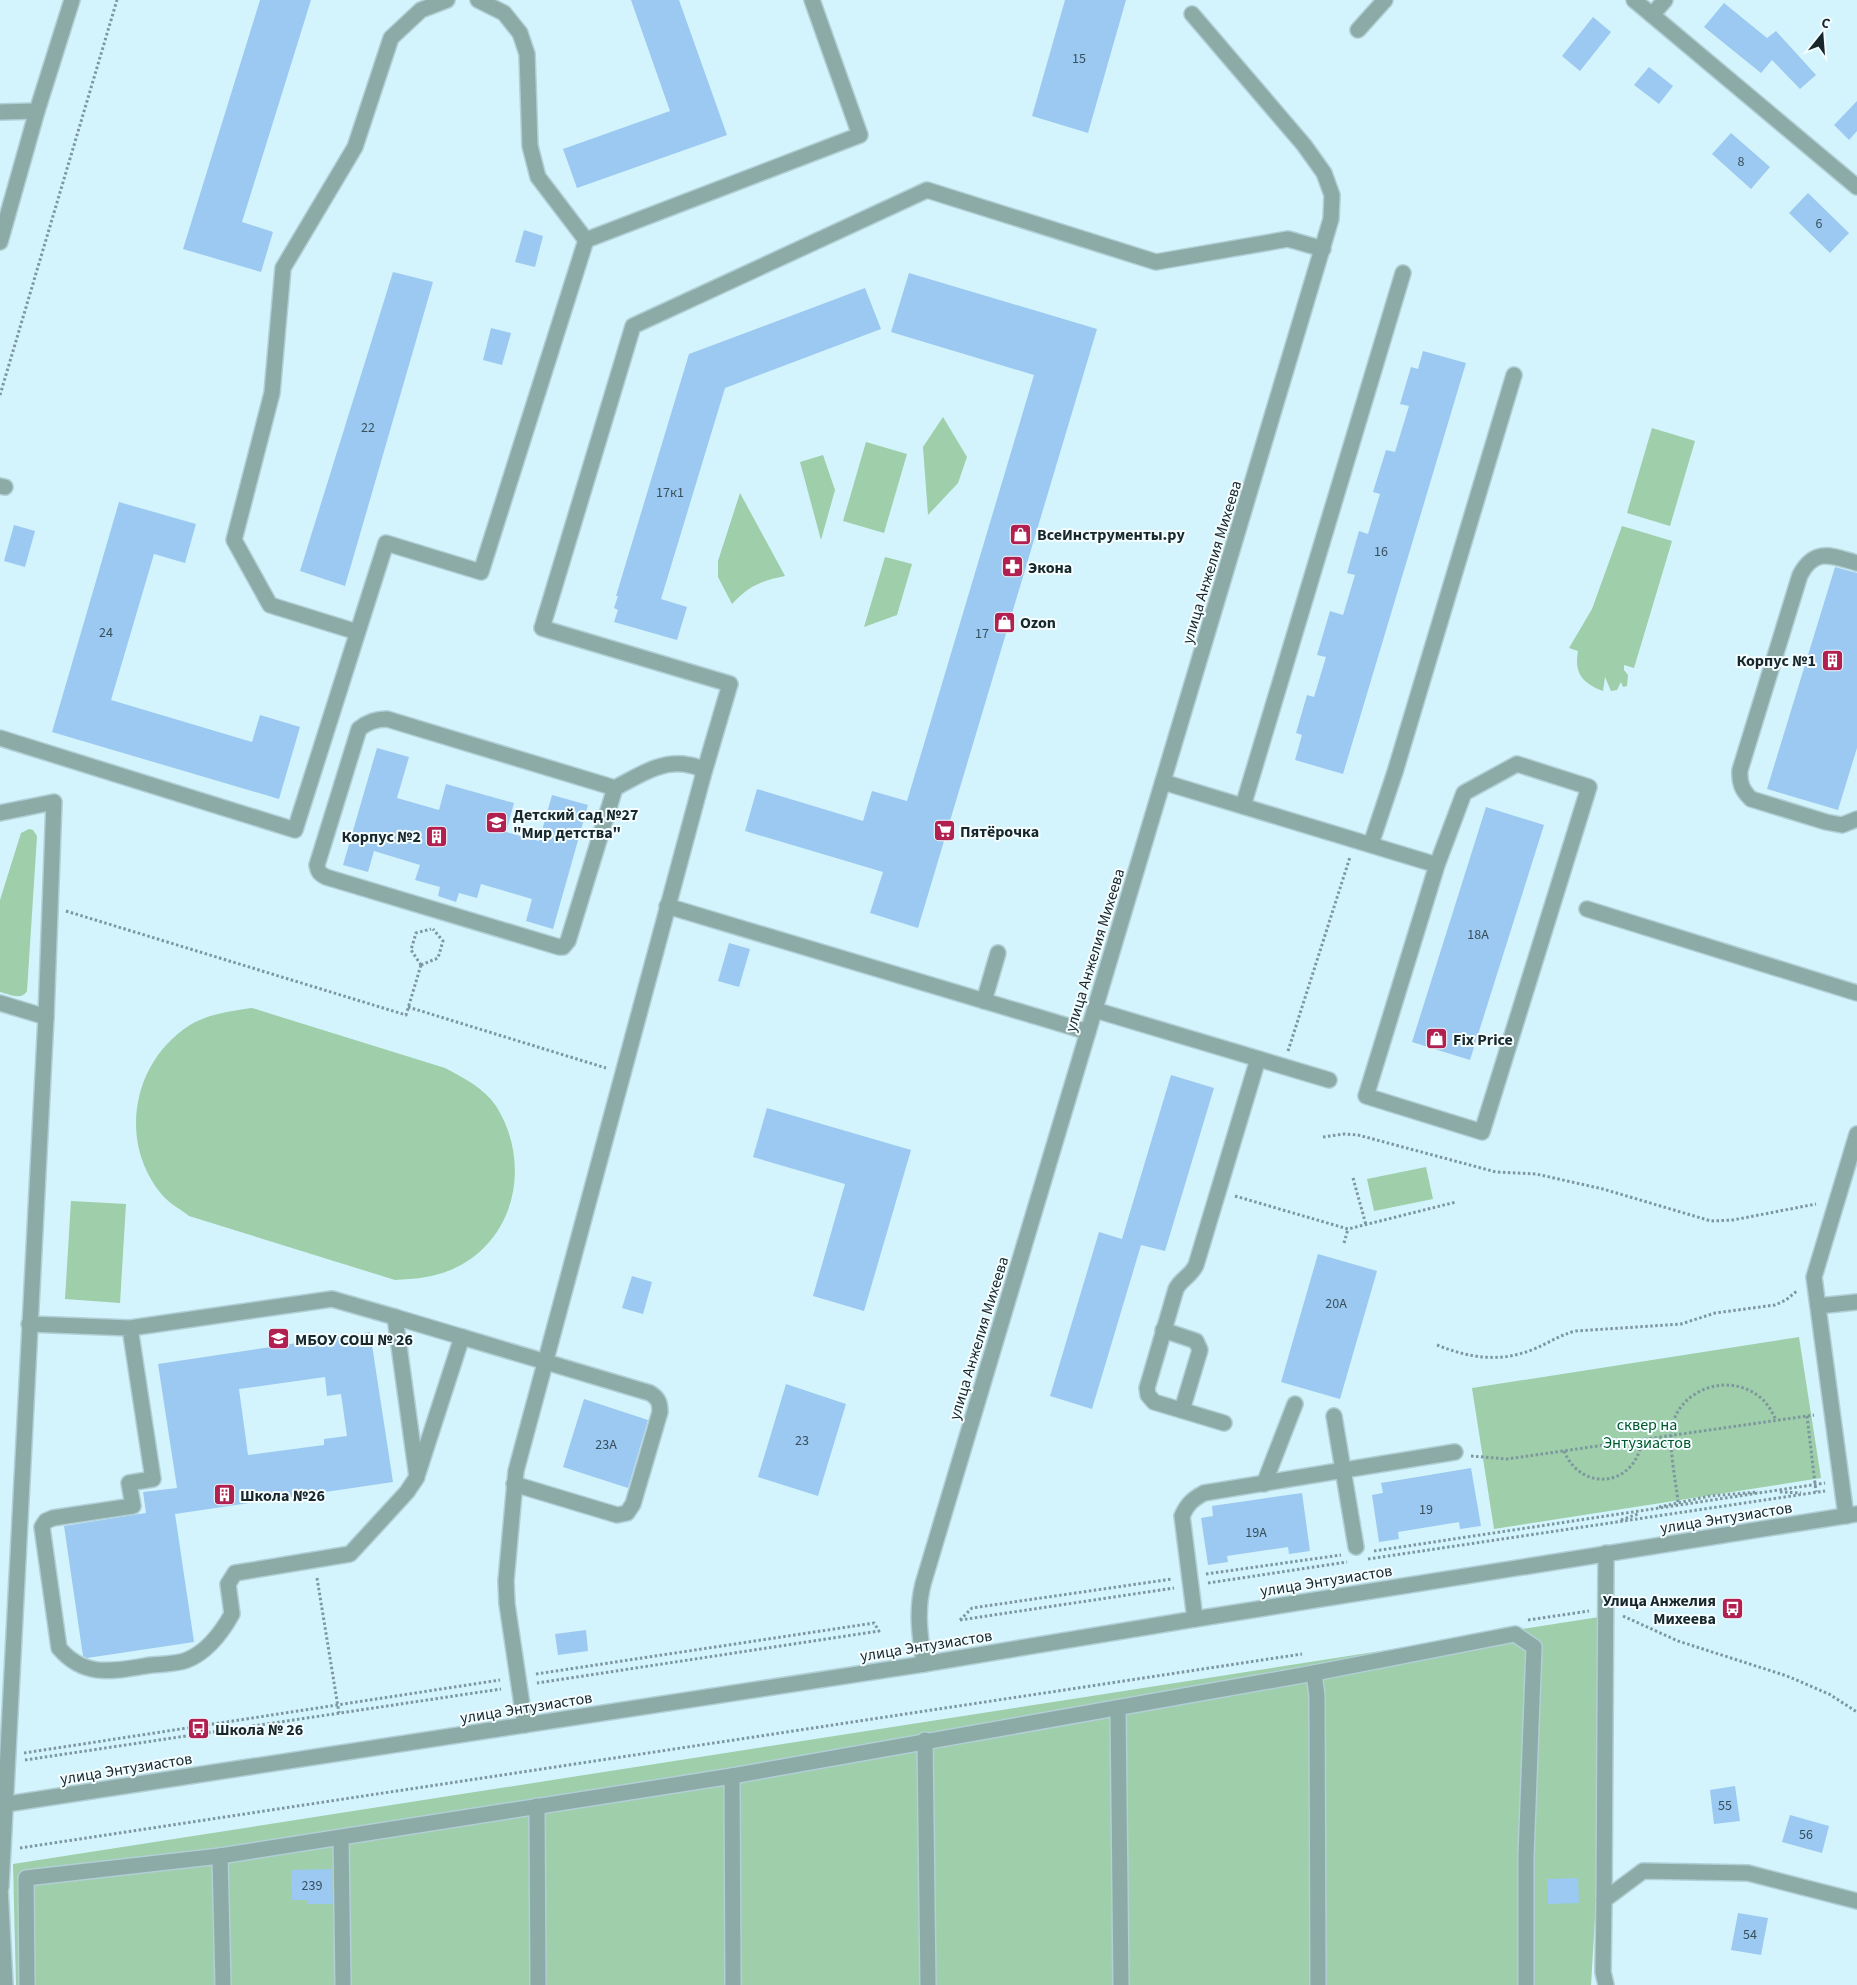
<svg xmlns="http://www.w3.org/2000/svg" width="1857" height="1985" viewBox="0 0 1857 1985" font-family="'Source Sans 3',sans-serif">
  <rect width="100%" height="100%" fill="#d3f4fc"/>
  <g fill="#9eceaa">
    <polygon points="943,417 967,457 958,483 928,515 923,447"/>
    <polygon points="1652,428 1695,441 1670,526 1627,513"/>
    <polygon points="866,442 907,454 884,533 843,521"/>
    <polygon points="823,455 835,490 821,540 800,462"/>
    <path d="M740,493L785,576C760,581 749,586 732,604L718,577V561Z"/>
    <path d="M1622,526L1672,541L1634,668L1624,665V670L1628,675L1627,686L1623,687L1621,682L1617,690L1611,691L1605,677L1603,691C1582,683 1574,673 1578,651L1569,648L1592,609Z"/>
    <polygon points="885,557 912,564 897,615 864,627"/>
    <path d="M29,829L33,830L37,836L27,991C21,1001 9,994 0,992V900L21,833Z"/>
    <path d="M252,1008L445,1068C464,1078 484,1088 496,1106C531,1161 517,1237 457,1267C438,1277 416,1279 395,1280L189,1216C182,1210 172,1205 165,1198C117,1146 131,1062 190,1025C208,1014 231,1011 252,1008Z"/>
    <polygon points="1426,1167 1433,1199 1374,1211 1367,1179"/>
    <polygon points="71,1201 126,1204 120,1303 65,1299"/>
    <polygon points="1799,1337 1821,1478 1494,1529 1472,1388"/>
    <polygon points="1599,1617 1599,1850 1591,1985 16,1985 13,1864"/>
  </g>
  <g fill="#9bc9f1" fill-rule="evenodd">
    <polygon points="260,0 311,0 242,222 273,232 261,272 183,249"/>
    <polygon points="631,0 679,0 727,135 577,188 563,149 670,111"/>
    <polygon points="1065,0 1126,0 1088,133 1032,116"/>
    <polygon points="1724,3 1767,38 1776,31 1816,75 1800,89 1772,60 1761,73 1704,27"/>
    <polygon points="1593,17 1611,32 1580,71 1562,56"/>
    <polygon points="1649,67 1673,86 1659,104 1634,85"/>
    <polygon points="1857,101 1857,131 1849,140 1834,125"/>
    <polygon points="1731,133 1770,167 1751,189 1712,154"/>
    <polygon points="1808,193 1849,233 1830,253 1789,213"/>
    <polygon points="524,230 543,236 535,267 515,262"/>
    <polygon points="393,272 433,282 345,586 300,571"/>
    <polygon points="909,273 1097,329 918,928 870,913 883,872 745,831 757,789 863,821 872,791 907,801 1034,375 891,332"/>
    <polygon points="865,288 881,329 725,388 661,599 687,607 677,640 614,622 618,610 614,608 618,596 616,596 689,354"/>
    <polygon points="491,328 511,333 502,365 483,360"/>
    <polygon points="1423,351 1466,363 1343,774 1295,760 1302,735 1296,733 1307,695 1314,697 1326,657 1317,655 1330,611 1343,615 1355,575 1347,573 1359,531 1368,534 1380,494 1373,492 1386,450 1395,452 1409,406 1400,404 1411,367 1418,369"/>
    <polygon points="119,502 196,524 185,563 154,554 111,700 252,742 260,715 300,727 279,799 52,732"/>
    <polygon points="14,525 35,531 25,567 4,561"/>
    <polygon points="1835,567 1857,573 1857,748 1838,810 1767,789"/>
    <polygon points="377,748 409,757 397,798 439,810 446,784 514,803 506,832 539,841 552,795 588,805 553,929 526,921 532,899 481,884 477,898 459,893 456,902 438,896 440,887 415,880 420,865 374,851 368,872 343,865"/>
    <polygon points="1486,807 1544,825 1470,1060 1412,1042"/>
    <polygon points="729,943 750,949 739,987 718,981"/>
    <polygon points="1171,1075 1214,1088 1165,1251 1141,1245 1092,1409 1050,1396 1099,1232 1122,1239"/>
    <polygon points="767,1108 911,1150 864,1311 813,1296 845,1184 753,1157"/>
    <polygon points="1318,1254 1377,1271 1340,1399 1281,1382"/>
    <polygon points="632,1276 652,1282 643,1314 622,1308"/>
    <path d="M370,1332L393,1482L175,1514L194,1642L87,1658L83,1656L64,1526L146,1513L143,1492L177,1488L158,1364ZM325,1377L327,1396L341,1394L347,1436L324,1439V1445L248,1455L239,1389Z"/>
    <polygon points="786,1384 846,1404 818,1496 758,1477"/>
    <polygon points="584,1399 648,1420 628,1488 563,1467"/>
    <polygon points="1471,1468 1481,1526 1460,1529 1459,1522 1398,1532 1399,1539 1379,1542 1372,1495 1383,1493 1381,1483"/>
    <polygon points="1302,1493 1310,1551 1289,1554 1288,1547 1227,1556 1228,1562 1208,1565 1201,1518 1213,1516 1212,1506"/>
    <polygon points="586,1630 588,1651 558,1655 555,1634"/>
    <polygon points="1735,1786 1740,1821 1714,1824 1710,1790"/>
    <polygon points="1790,1815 1829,1826 1822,1853 1782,1842"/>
    <polygon points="332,1869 333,1904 308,1904 308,1900 292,1900 291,1870"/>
    <polygon points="1578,1878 1579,1903 1548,1904 1547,1879"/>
    <polygon points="1738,1913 1768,1918 1761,1955 1731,1950"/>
  </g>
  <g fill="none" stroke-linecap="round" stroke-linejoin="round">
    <defs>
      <g id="minor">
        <polyline points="478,0 504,13 520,33 527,54 530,146 538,177 586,240"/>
        <polyline points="1634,0 1652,15 1665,0"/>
        <polyline points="1652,15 1857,187"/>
        <polyline points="1358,30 1385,0"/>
        <polyline points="0,112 37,111"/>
        <polyline points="0,242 37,111 72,0"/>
        <polyline points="0,486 5,487"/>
        <path d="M1857,563C1832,556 1815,547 1800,575L1740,770C1739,783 1742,790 1751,799L1826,822L1842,825L1857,819"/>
        <polyline points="357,632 270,605 234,540 272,393 283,268 355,147 391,38 421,10 447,0"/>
        <polyline points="0,738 295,830 386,543 481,572 586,240 860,135 812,0"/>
        <polyline points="1163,782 1437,865 1366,1096 1482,1132 1589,787 1517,764 1464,793 1437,865"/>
        <path d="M615,788L568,941L563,947H559L326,877C320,874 318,872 317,865L359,729C367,722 376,719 387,719L615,788C638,776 662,759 689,765C695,766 700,767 703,772V776"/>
        <polyline points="1243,806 1403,273"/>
        <polyline points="0,813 54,802 46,1017 1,1887"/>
        <polyline points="1371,844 1395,772 1514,375"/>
        <polyline points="667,906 1088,1032"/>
        <polyline points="1587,909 1857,993"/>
        <polyline points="984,1001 998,953"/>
        <polyline points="0,1003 46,1017"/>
        <polyline points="1095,1010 1329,1080"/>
        <polyline points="1818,1306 1857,1302"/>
        <polyline points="395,1317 462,1337 418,1473"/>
        <path d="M29,1324L130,1328L153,1479L129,1483L133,1506L53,1518L46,1521L42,1527L59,1648C86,1680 116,1670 152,1665C163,1664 177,1664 187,1660C207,1652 222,1632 232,1614L228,1584L235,1573L350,1554L407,1492L417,1477L395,1317L332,1299L130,1328"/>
        <polyline points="1163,1330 1196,1341 1200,1350 1182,1410"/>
        <path d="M462,1337L650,1393C658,1398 660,1402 660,1412L633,1504L627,1513L617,1515L514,1484"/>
        <polyline points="1334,1416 1356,1547"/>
        <path d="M1224,1423L1154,1402L1148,1395L1147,1388L1176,1289C1181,1279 1191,1276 1196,1265L1258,1059"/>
        <polyline points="1264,1484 1295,1404"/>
        <polyline points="1846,1516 1814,1277 1857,1134"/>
        <path d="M1195,1619L1182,1516C1187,1504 1193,1499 1204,1493L1455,1452"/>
        <path d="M924,1664C920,1636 916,1612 923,1584L1331,219L1332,195L1324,173L1304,145L1192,14"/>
        <polyline points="1314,1673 1317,1696 1318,1985"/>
        <polyline points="1118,1708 1121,1985"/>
        <polyline points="525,1725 507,1604 506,1581 516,1471 703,776 730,684 542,628 633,326 927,190 1156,262 1288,239 1323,249"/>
        <polyline points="925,1740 928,1985"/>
        <polyline points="732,1776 733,1985"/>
        <polyline points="0,1805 924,1664 1195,1619 1857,1514"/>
        <polyline points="537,1806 538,1985"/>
        <polyline points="341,1838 343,1985"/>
        <polyline points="220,1856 223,1985"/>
        <polyline points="0,1887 5,1985"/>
        <polyline points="1604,1900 1606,1553"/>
        <polyline points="27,1985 26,1878 220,1856 732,1776 1314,1673 1515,1634 1534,1647 1526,1856 1526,1985"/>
        <polyline points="1606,1985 1603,1972 1604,1900 1643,1871 1748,1873 1857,1901"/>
      </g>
    </defs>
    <use href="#minor" stroke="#b1cfd6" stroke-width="18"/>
    <g stroke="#7e979e" stroke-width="3" stroke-dasharray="2.5 2.5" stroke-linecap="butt">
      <polyline points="0,395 117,0"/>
      <polyline points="66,911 406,1015 421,965"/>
      <polyline points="421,965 411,950 416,933 431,929"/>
      <polyline points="421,965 438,958 443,941 433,929"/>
      <polyline points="408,1007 606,1068"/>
      <polyline points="1288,1051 1350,857"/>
      <polyline points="1323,1137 1344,1134 1358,1135 1496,1172 1536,1174 1603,1189 1711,1221 1733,1220 1816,1204"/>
      <polyline points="1353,1178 1366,1225"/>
      <polyline points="1235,1196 1348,1229 1456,1202"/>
      <polyline points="1344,1243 1348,1229"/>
      <path d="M1437,1345C1469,1358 1501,1363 1534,1349C1549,1343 1559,1335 1576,1331L1681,1324L1715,1313L1775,1305L1786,1300L1798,1290"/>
      <polyline points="1807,1416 1816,1492"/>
      <path d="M1564,1451C1582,1494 1637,1486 1642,1439"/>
      <polyline points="1471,1456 1507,1459 1814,1415"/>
      <polyline points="1780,1492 1801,1493"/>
      <path d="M1678,1502C1676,1481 1667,1441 1673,1422C1685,1386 1732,1373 1761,1398C1768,1404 1772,1412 1776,1420"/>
      <polyline points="1659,1507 1710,1496 1758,1492"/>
      <polyline points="1621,1520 1638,1514"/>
      <polyline points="1374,1551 1825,1483"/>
      <polyline points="1368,1559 1825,1491"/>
      <polyline points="1206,1574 1341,1555"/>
      <polyline points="317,1578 339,1713"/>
      <polyline points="1208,1583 1347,1562"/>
      <polyline points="1623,1616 1678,1641 1787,1676 1829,1694 1857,1712"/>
      <polyline points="960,1620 972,1608 1172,1579"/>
      <polyline points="960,1620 1174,1588"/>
      <polyline points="1528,1620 1589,1611"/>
      <polyline points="536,1674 874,1623 879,1631 537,1683"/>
      <polyline points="24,1753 500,1680"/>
      <polyline points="25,1760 501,1689"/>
      <polyline points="20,1848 1302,1654"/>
    </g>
    <use href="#minor" stroke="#8daba6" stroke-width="15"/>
  </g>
  <defs>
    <symbol id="shop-square" viewBox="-11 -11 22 22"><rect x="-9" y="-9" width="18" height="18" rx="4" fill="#b12050" stroke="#f4fdff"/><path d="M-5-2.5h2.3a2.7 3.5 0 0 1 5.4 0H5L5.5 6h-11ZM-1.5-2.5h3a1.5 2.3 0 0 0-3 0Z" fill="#fff"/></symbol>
    <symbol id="pharmacy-square" viewBox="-11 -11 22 22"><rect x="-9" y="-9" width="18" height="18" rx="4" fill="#b12050" stroke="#f4fdff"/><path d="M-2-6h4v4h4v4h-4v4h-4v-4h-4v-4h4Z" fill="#fff"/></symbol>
    <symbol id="building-square" viewBox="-11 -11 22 22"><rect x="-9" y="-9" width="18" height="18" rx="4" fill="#b12050" stroke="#f4fdff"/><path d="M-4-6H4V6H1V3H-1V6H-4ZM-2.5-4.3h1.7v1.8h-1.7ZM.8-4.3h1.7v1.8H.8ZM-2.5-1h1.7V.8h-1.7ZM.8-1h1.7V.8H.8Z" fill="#fff"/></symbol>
    <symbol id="school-square" viewBox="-11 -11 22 22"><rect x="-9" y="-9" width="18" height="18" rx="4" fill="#b12050" stroke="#f4fdff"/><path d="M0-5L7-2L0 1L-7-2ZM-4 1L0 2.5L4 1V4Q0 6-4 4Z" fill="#fff"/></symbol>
    <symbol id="supermarket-square" viewBox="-11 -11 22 22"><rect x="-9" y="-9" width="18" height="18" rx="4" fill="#b12050" stroke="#f4fdff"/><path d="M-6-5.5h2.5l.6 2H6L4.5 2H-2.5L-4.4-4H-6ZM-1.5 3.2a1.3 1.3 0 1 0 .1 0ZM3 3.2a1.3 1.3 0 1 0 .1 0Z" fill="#fff"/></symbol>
    <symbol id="bus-square" viewBox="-11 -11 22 22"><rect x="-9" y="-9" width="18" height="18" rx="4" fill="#b12050" stroke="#f4fdff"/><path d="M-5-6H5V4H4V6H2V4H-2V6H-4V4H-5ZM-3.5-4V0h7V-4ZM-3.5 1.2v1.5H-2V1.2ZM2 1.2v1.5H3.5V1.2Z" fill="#fff"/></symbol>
  </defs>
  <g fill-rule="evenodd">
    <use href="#shop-square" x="1008" y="522" width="25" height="25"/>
    <use href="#pharmacy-square" x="1000" y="554" width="25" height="25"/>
    <use href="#shop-square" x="992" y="610" width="25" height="25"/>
    <use href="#building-square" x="1820" y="648" width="25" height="25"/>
    <use href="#school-square" x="484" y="810" width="25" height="25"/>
    <use href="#supermarket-square" x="932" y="818" width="25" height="25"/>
    <use href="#building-square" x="424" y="824" width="25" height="25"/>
    <use href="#shop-square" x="1424" y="1026" width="25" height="25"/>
    <use href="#school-square" x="266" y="1326" width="25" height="25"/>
    <use href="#building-square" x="212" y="1482" width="25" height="25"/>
    <use href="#bus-square" x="1720" y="1596" width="25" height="25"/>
    <use href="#bus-square" x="186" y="1716" width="25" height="25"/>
  </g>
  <g text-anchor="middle" stroke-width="4" stroke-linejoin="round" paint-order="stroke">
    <g font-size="14" fill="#38505c">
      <text x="1079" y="63">15</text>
      <text x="1741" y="166">8</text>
      <text x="1819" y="228">6</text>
      <text x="368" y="432">22</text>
      <text x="670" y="497">17к1</text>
      <text x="1381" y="556">16</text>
      <text x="106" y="637">24</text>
      <text x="982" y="638">17</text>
      <text x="1478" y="939">18А</text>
      <text x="1336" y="1308">20А</text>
      <text x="802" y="1445">23</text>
      <text x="606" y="1449">23А</text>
      <text x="1426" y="1514">19</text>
      <text x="1256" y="1537">19А</text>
      <text x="1725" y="1810">55</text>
      <text x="1806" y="1839">56</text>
      <text x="312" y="1890">239</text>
      <text x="1750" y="1939">54</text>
    </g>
    <g font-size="16" font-weight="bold" fill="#17272b" stroke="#f4fdff" text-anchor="start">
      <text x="1037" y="540">ВсеИнструменты.ру</text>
      <text x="1028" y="573">Экона</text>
      <text x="1020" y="628">Ozon</text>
      <text x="1816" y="666" text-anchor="end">Корпус №1</text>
      <text x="513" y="820">Детский сад №27<tspan x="513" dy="18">"Мир детства"</tspan></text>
      <text x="960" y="837">Пятёрочка</text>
      <text x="421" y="842" text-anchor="end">Корпус №2</text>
      <text x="1453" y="1045">Fix Price</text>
      <text x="295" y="1345">МБОУ СОШ № 26</text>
      <text x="240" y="1501">Школа №26</text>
      <text x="1716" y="1606" text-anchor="end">Улица Анжелия<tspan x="1716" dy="18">Михеева</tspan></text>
      <text x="215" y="1735">Школа № 26</text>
    </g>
    <g font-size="16" fill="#17272b" stroke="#f4fdff">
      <text transform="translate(1211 562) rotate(-73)" y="6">улица Анжелия Михеева</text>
      <text transform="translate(1094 950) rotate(-73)" y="6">улица Анжелия Михеева</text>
      <text transform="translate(978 1338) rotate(-73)" y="6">улица Анжелия Михеева</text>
      <text transform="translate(1726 1517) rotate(-9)" y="6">улица Энтузиастов</text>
      <text transform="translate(1326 1580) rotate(-9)" y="6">улица Энтузиастов</text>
      <text transform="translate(926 1645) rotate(-9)" y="6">улица Энтузиастов</text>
      <text transform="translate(526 1707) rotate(-9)" y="6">улица Энтузиастов</text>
      <text transform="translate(126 1768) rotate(-9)" y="6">улица Энтузиастов</text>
    </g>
    <g font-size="16" fill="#00572a" stroke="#f4fdff">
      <text x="1647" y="1430">сквер на<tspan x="1647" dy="18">Энтузиастов</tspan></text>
    </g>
  </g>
  <g transform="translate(1822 35) rotate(17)" stroke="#f4fdff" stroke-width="4" paint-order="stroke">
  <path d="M0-4L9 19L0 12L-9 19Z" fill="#17272b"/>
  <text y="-8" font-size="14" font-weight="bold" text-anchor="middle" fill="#17272b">С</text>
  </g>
</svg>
